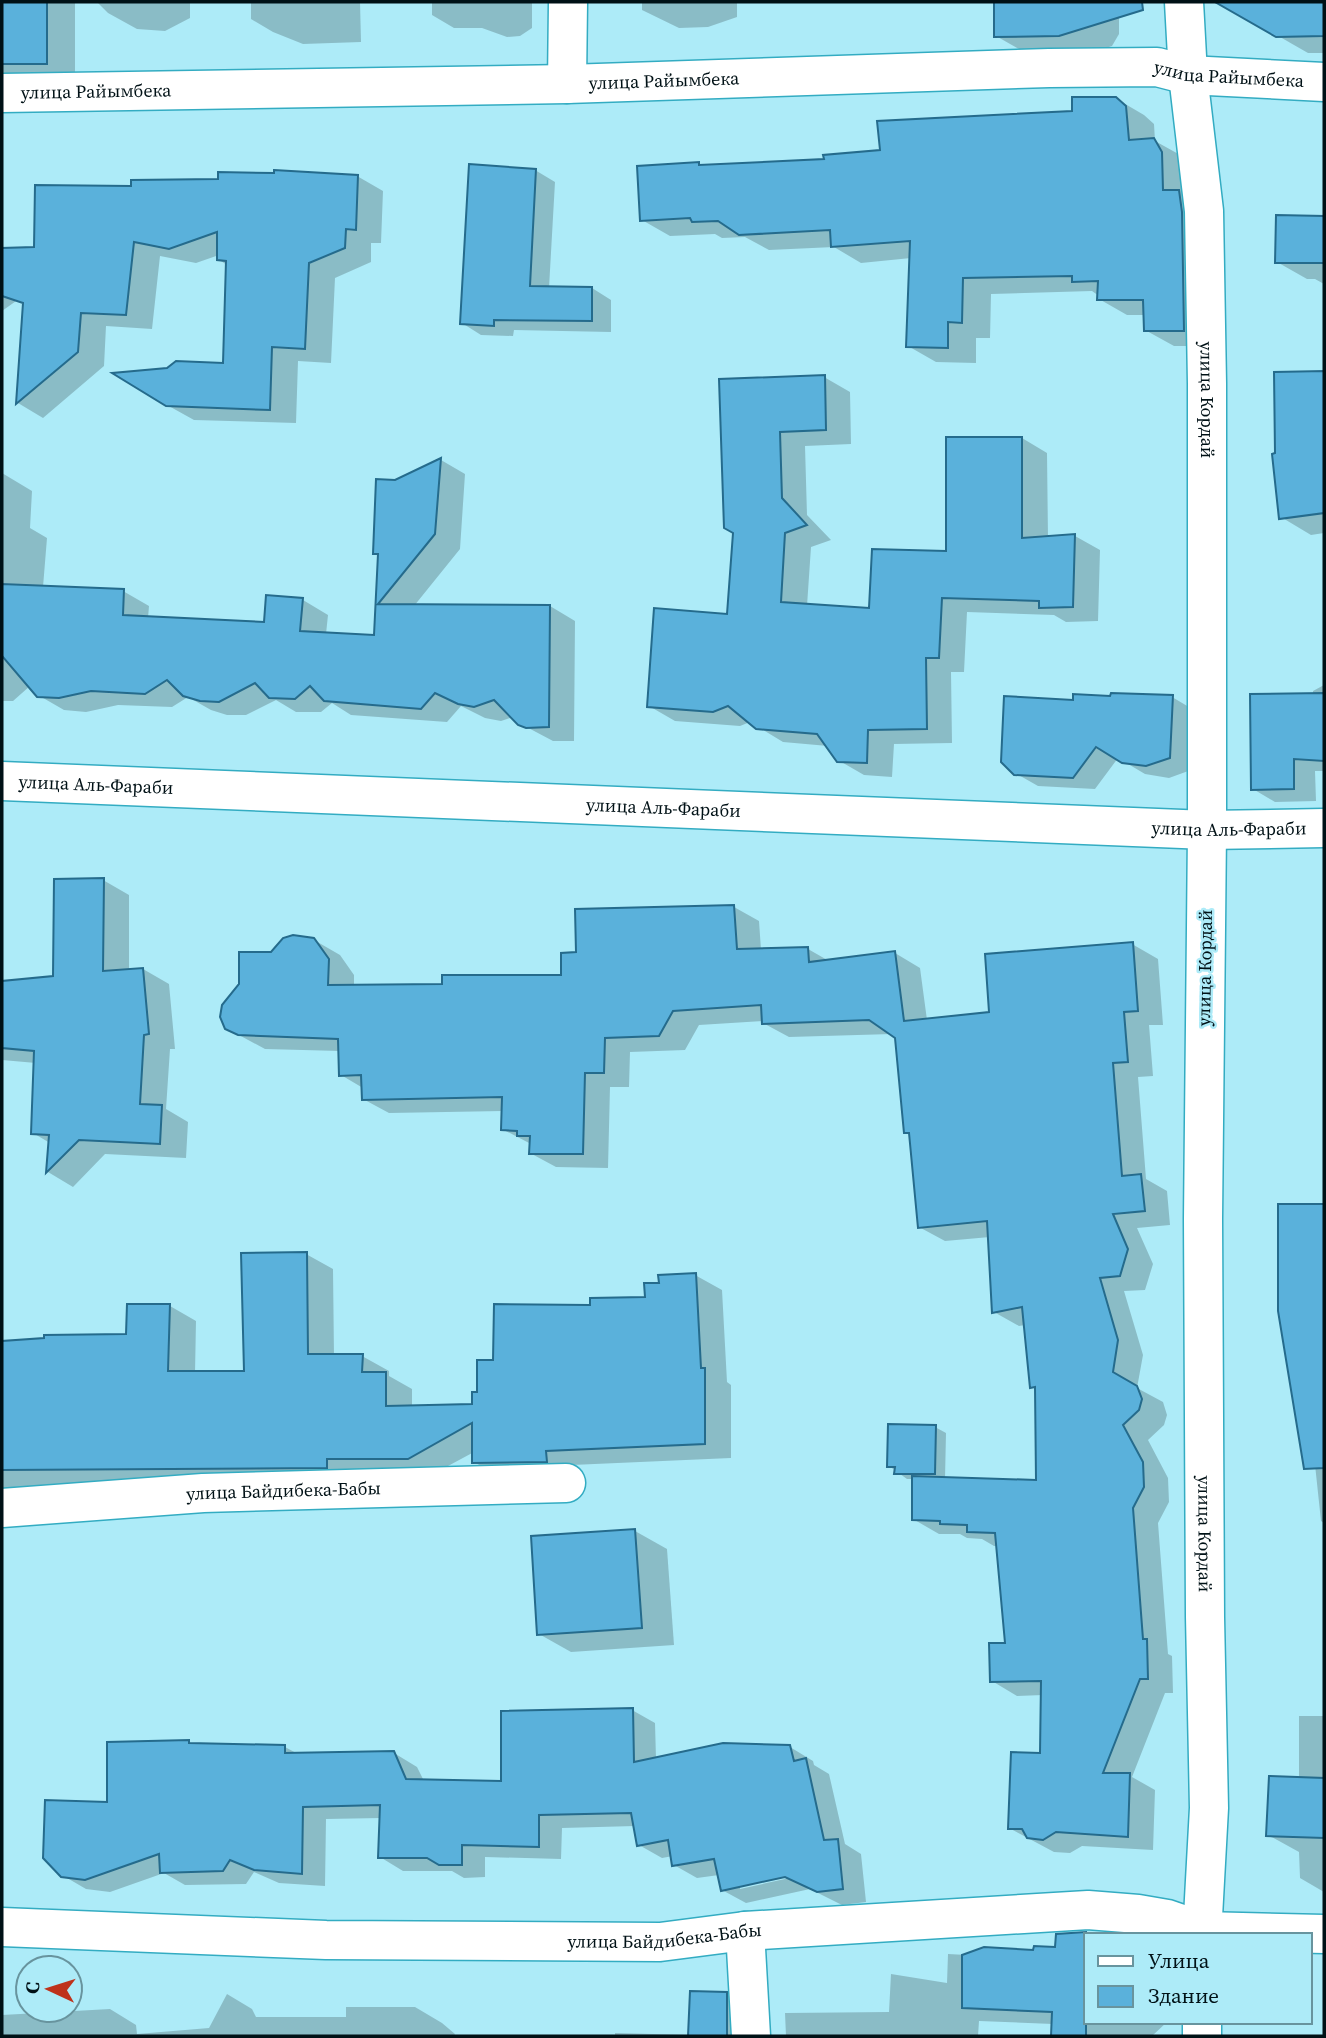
<svg xmlns="http://www.w3.org/2000/svg" width="1326" height="2038" viewBox="0 0 1326 2038" font-family="'Source Serif 4',serif">
  <rect width="100%" height="100%" fill="#adebf8"/>
  <g fill="#0003" fill-rule="evenodd">
    <polygon points="2,2 75,2 75,79 15,79 2,72"/>
    <polygon points="97,2 190,2 190,18 165,31 137,29 108,13"/>
    <polygon points="251,2 360,2 361,42 303,44 273,32 251,19"/>
    <polygon points="432,2 532,2 532,28 520,36 507,37 482,28 454,28 432,15"/>
    <polygon points="642,2 737,2 737,17 708,27 679,28 642,10"/>
    <polygon points="995,2 1119,2 1119,34 1112,46 1090,53 1026,53 996,36"/>
    <polygon points="1255,2 1324,2 1324,53 1308,53 1266,29 1255,19"/>
    <polygon points="1115,98 1144,115 1154,124 1155,141 1182,156 1212,346 1174,346 1145,330 1145,315 1127,315 1099,299 1099,296 1092,291 991,294 990,338 976,338 976,363 936,362 908,346 911,258 861,263 834,247 769,250 745,237 722,238 715,234 670,236 642,220 699,164 704,167 825,161 882,152 1074,113"/>
    <polygon points="535,170 555,182 549,288 592,288 611,300 611,332 514,330 513,336 481,335 462,323"/>
    <polygon points="357,176 383,191 381,243 371,243 371,262 335,278 331,363 298,361 296,423 194,420 167,405 225,364 227,265 218,259 219,255 196,263 160,256 152,329 106,326 104,366 43,418 18,403 26,294 2,311 2,249 35,249 133,188"/>
    <polygon points="1278,217 1324,218 1324,284 1315,279 1307,279 1277,262"/>
    <polygon points="1324,372 1324,533 1311,535 1281,517 1277,455 1276,373"/>
    <polygon points="824,377 850,392 851,444 805,446 807,515 831,540 811,547 807,606 871,610 948,553 1022,438 1047,453 1048,538 1075,536 1100,550 1098,621 1066,622 1054,615 967,612 964,672 951,672 952,743 894,744 892,777 864,775 838,760 828,746 783,742 750,722 740,726 675,721 649,706 729,615 735,532 721,381"/>
    <polygon points="441,460 465,474 460,549 414,606 550,606 575,621 574,741 553,741 519,723 513,717 501,721 485,718 461,706 447,722 351,715 332,703 321,712 296,712 276,700 246,715 227,715 211,710 188,697 172,707 118,705 86,712 64,710 38,695 30,686 13,701 2,701 2,473 32,491 30,528 47,538 43,587 123,591 149,606 148,618 266,624 303,600 328,615 326,634 376,637 380,556 375,553 395,481"/>
    <polygon points="1324,685 1324,771 1315,771 1316,801 1275,802 1253,789 1313,695 1313,691"/>
    <polygon points="1172,697 1194,710 1191,770 1169,778 1145,774 1118,758 1095,789 1038,786 1015,773"/>
    <polygon points="103,880 129,895 129,971 143,969 169,984 175,1049 170,1049 166,1109 188,1122 186,1158 105,1154 73,1187 48,1172 50,1143 33,1133 36,1063 2,1060 2,980 16,982 55,978"/>
    <polygon points="734,907 759,921 761,950 808,949 829,961 895,953 920,968 927,1020 991,1014 1132,944 1158,959 1163,1025 1149,1025 1153,1076 1138,1077 1146,1179 1167,1191 1170,1225 1137,1228 1153,1264 1145,1290 1124,1291 1143,1355 1137,1388 1163,1402 1167,1415 1164,1425 1148,1440 1168,1478 1169,1502 1158,1523 1168,1654 1172,1656 1173,1693 1165,1693 1132,1777 1155,1790 1153,1850 1082,1846 1070,1853 1054,1852 1009,1828 1042,1755 1043,1695 1017,1696 992,1681 1006,1644 998,1546 994,1546 982,1539 967,1538 960,1534 939,1534 913,1519 914,1479 907,1479 889,1466 935,1427 946,1433 945,1479 1038,1482 1037,1389 1032,1387 1025,1325 1019,1326 994,1312 990,1237 945,1241 919,1227 911,1135 905,1132 896,1037 892,1034 789,1037 763,1023 763,1021 699,1025 685,1050 630,1052 629,1087 610,1087 608,1168 556,1167 530,1153 531,1144 502,1129 503,1111 389,1113 363,1099 363,1088 341,1075 340,1051 265,1049 226,1028 272,954 314,940 340,955 354,975 354,986 443,985 563,977 578,954"/>
    <polygon points="1280,1206 1324,1206 1324,1523 1321,1521 1311,1427"/>
    <polygon points="306,1254 333,1269 334,1356 362,1356 389,1371 389,1376 412,1389 412,1407 474,1406 495,1361 592,1307 647,1299 661,1284 695,1275 722,1290 727,1382 731,1385 731,1458 572,1465 573,1476 500,1477 474,1462 474,1452 435,1473 353,1482 48,1484 49,1499 2,1502 2,1343 128,1336 170,1306 196,1321 195,1373 246,1373"/>
    <polygon points="635,1531 667,1549 674,1645 571,1652 539,1634"/>
    <path d="M632,1710L655,1723L656,1759L790,1747L813,1761L814,1765L829,1774L845,1844L861,1854L866,1902L842,1905L810,1889L746,1903L722,1890L719,1875L697,1878L674,1865L673,1856L662,1858L639,1845L635,1826L562,1828L561,1859L485,1857V1877L464,1878L452,1871H403L380,1857L381,1818L326,1819L325,1886L279,1883L254,1872L246,1884L185,1885L164,1873L110,1892L86,1889L62,1875L109,1804L189,1742L195,1745L285,1747L298,1754L394,1753L417,1767L424,1781L502,1783ZM794,1873V1877L740,1889V1885Z"/>
    <polygon points="1299,1716 1324,1716 1324,1892 1300,1878 1299,1852 1268,1835 1299,1779"/>
    <polygon points="1035,1948 1086,1950 1086,2022 1167,2022 1152,2036 1052,2036 1053,2024 979,2021 978,2036 786,2036 785,2013 889,2012 891,1974 947,1983 948,1954 967,1955 1035,1951"/>
    <polygon points="227,1994 252,2009 256,2017 346,2017 346,2007 415,2007 442,2023 455,2034 454,2036 2,2036 2,2015 110,2009 136,2025 137,2034 209,2028"/>
    <polygon points="726,1994 752,2009 754,2036 615,2036 615,2033 690,2035"/>
  </g>
  <g fill="#5ab1db" stroke="#256b8c" stroke-width="2">
    <rect x="2" y="2" width="45" height="62"/>
    <polygon points="994,2 1142,2 1143,10 1059,36 994,37"/>
    <polygon points="1215,2 1324,2 1324,36 1276,37"/>
    <polygon points="1072,97 1116,97 1126,106 1129,140 1154,138 1162,152 1163,190 1179,190 1182,212 1184,331 1144,331 1143,300 1097,300 1098,281 1072,282 1072,276 963,278 962,323 948,322 948,348 906,347 910,241 831,247 830,230 739,235 718,221 692,222 690,218 640,221 637,166 699,162 699,165 824,159 823,155 880,150 877,121 1072,111"/>
    <polygon points="469,164 536,169 530,286 592,287 592,321 494,320 494,326 460,324"/>
    <polygon points="274,170 358,175 356,230 346,229 345,248 309,263 305,349 272,347 270,410 166,406 112,373 167,368 176,361 223,363 226,261 217,260 217,232 169,249 134,242 126,315 81,313 78,352 16,404 23,303 2,296 2,248 34,247 35,185 131,186 131,180 218,179 218,172 274,173"/>
    <polygon points="1276,215 1324,216 1324,263 1275,263"/>
    <polygon points="1324,371 1324,513 1279,519 1272,454 1275,453 1274,372"/>
    <polygon points="825,375 826,430 780,432 782,498 807,525 785,533 781,602 869,608 872,549 946,551 946,437 1022,437 1022,538 1075,534 1073,607 1039,608 1039,601 942,598 939,658 926,658 927,729 868,730 867,763 837,762 817,734 756,729 728,706 713,712 647,707 654,608 727,614 733,533 724,528 719,379"/>
    <polygon points="441,458 435,534 378,604 550,605 549,727 526,728 518,725 494,700 474,707 458,704 435,693 421,709 324,701 310,686 295,699 269,698 255,683 219,702 200,701 183,696 167,680 145,694 91,691 59,698 37,697 2,656 2,584 124,589 123,615 264,622 266,595 303,598 300,631 374,635 378,554 373,554 376,479 395,480"/>
    <polygon points="1111,693 1173,695 1170,758 1146,766 1122,763 1096,747 1073,778 1014,775 1001,762 1004,696 1073,700 1073,694 1110,696"/>
    <polygon points="1324,693 1324,761 1294,759 1294,789 1251,790 1250,694"/>
    <polygon points="104,878 103,971 143,968 149,1034 144,1035 140,1104 162,1105 160,1144 79,1140 46,1173 49,1135 31,1134 34,1051 2,1048 2,981 53,976 54,879"/>
    <polygon points="734,905 737,949 808,947 809,962 895,951 904,1021 989,1012 985,954 1133,942 1138,1011 1124,1012 1128,1062 1113,1063 1122,1176 1141,1174 1145,1211 1113,1214 1128,1249 1120,1276 1100,1278 1118,1340 1113,1372 1137,1386 1142,1399 1139,1410 1123,1425 1143,1462 1144,1487 1133,1508 1143,1639 1147,1639 1148,1679 1140,1679 1103,1773 1130,1773 1128,1837 1056,1832 1043,1840 1027,1838 1022,1829 1008,1829 1011,1752 1040,1753 1041,1681 990,1682 989,1643 1005,1643 995,1533 967,1532 967,1525 940,1524 940,1521 912,1520 912,1476 1036,1480 1035,1387 1030,1388 1022,1307 992,1313 987,1221 918,1228 909,1133 904,1133 895,1038 869,1020 762,1024 761,1005 673,1011 659,1036 605,1038 604,1073 585,1073 583,1154 529,1154 530,1136 517,1136 517,1131 501,1130 502,1097 362,1100 361,1075 339,1076 338,1039 238,1035 225,1029 220,1017 222,1005 239,984 239,952 271,952 283,938 293,935 314,938 329,959 328,985 442,984 442,975 561,975 561,953 576,952 575,909"/>
    <polygon points="1278,1204 1324,1204 1324,1468 1304,1469 1278,1311"/>
    <polygon points="307,1252 308,1354 363,1354 362,1372 386,1372 386,1406 472,1404 472,1392 477,1392 477,1360 493,1360 494,1304 590,1305 590,1298 645,1297 644,1283 659,1283 658,1275 696,1273 701,1368 705,1368 705,1444 546,1451 547,1462 472,1463 472,1423 408,1459 327,1459 327,1468 2,1470 2,1341 44,1338 44,1335 126,1334 127,1304 170,1304 168,1371 244,1371 241,1253"/>
    <polygon points="888,1424 936,1425 935,1474 894,1474 895,1467 887,1467"/>
    <polygon points="635,1529 642,1628 537,1635 531,1536"/>
    <polygon points="633,1708 634,1762 723,1743 790,1745 794,1761 806,1758 824,1840 838,1839 843,1889 817,1892 785,1877 721,1891 714,1859 672,1866 668,1840 637,1846 631,1813 539,1815 539,1847 462,1845 462,1865 439,1865 427,1858 378,1858 380,1805 303,1807 302,1874 254,1870 230,1860 223,1871 160,1873 159,1854 85,1880 61,1877 43,1858 45,1800 107,1802 107,1742 189,1740 189,1743 285,1745 285,1753 394,1751 406,1779 501,1781 501,1711"/>
    <polygon points="1269,1776 1324,1778 1324,1838 1266,1836"/>
    <polygon points="1086,1932 1086,2036 1051,2036 1052,2012 962,2008 962,1955 984,1947 1033,1950 1034,1946 1055,1947 1056,1934"/>
    <polygon points="690,1991 727,1992 727,2036 688,2036"/>
  </g>
  <g fill="none" stroke-linecap="round" stroke-linejoin="round">
    <defs>
      <g id="minor">
        <path id="s1" d="M1184,2L1188,75L1204,211L1207,384V830L1203,1219L1205,1617L1209,1808L1202,1935"/>
        <polyline points="567,84 568,2"/>
        <path id="s2" d="M2,93L567,84L1049,68L1157,67L1188,75L1324,82"/>
        <path id="s3" d="M2,781L1207,830L1324,828"/>
        <path id="s4" d="M2,1508L203,1493L566,1483"/>
        <path id="s5" d="M2,1927L326,1940L660,1942L745,1931L1088,1910L1138,1914L1167,1919L1202,1931L1324,1934"/>
        <polyline points="745,1931 751,2036"/>
        <polyline points="1202,2036 1202,2022"/>
      </g>
    </defs>
    <use href="#minor" stroke="#33acc2" stroke-width="41"/>
    <use href="#minor" stroke="#fff" stroke-width="38"/>
  </g>
  <g text-anchor="middle" stroke-width="5" stroke-linejoin="round" paint-order="stroke">
    <g font-size="18" fill="#001116" stroke="#adebf8">
      <text dy="6" stroke="none"><textPath href="#s2" startOffset="1228">улица Райымбека</textPath></text>
      <text dy="6" stroke="none"><textPath href="#s2" startOffset="662">улица Райымбека</textPath></text>
      <text dy="6" stroke="none"><textPath href="#s2" startOffset="94">улица Райымбека</textPath></text>
      <text dy="6" stroke="none"><textPath href="#s1" startOffset="399">улица Кордай</textPath></text>
      <text dy="6" stroke="none"><textPath href="#s3" startOffset="94">улица Аль-Фараби</textPath></text>
      <text dy="6" stroke="none"><textPath href="#s3" startOffset="662">улица Аль-Фараби</textPath></text>
      <text dy="6" stroke="none"><textPath href="#s3" startOffset="1228">улица Аль-Фараби</textPath></text>
      <text transform="translate(1205 968) rotate(-89)" y="6">улица Кордай</text>
      <text dy="6" stroke="none"><textPath href="#s4" startOffset="282">улица Байдибека-Бабы</textPath></text>
      <text dy="6" stroke="none"><textPath href="#s1" startOffset="1533">улица Кордай</textPath></text>
      <text dy="6" stroke="none"><textPath href="#s5" startOffset="663">улица Байдибека-Бабы</textPath></text>
    </g>
  </g>
  <rect width="1326" height="2038" fill="none" stroke="#001116" stroke-width="7"/>
  <rect x="1084" y="1933" width="228" height="91" fill="#adebf8" stroke="#68949e" stroke-width="2"/>
  <rect x="1098" y="1956" width="35" height="10" fill="#ffffff" stroke="#68949e" stroke-width="2"/>
  <text x="1148" y="1968" font-size="21" fill="#001116">Улица</text>
  <rect x="1098" y="1986" width="35" height="21" fill="#5ab1db" stroke="#68949e" stroke-width="2"/>
  <text x="1148" y="2003" font-size="21" fill="#001116">Здание</text>
  <g transform="translate(49 1989) rotate(274)"><circle r="33" fill="#adebf8" stroke="#68949e" stroke-width="2"/>
  <path d="M0-5L12 26L0 18L-12 26Z" fill="#be321b"/>
  <text y="-10" font-size="19" font-weight="bold" text-anchor="middle" fill="#001116">С</text>
  </g>
</svg>
